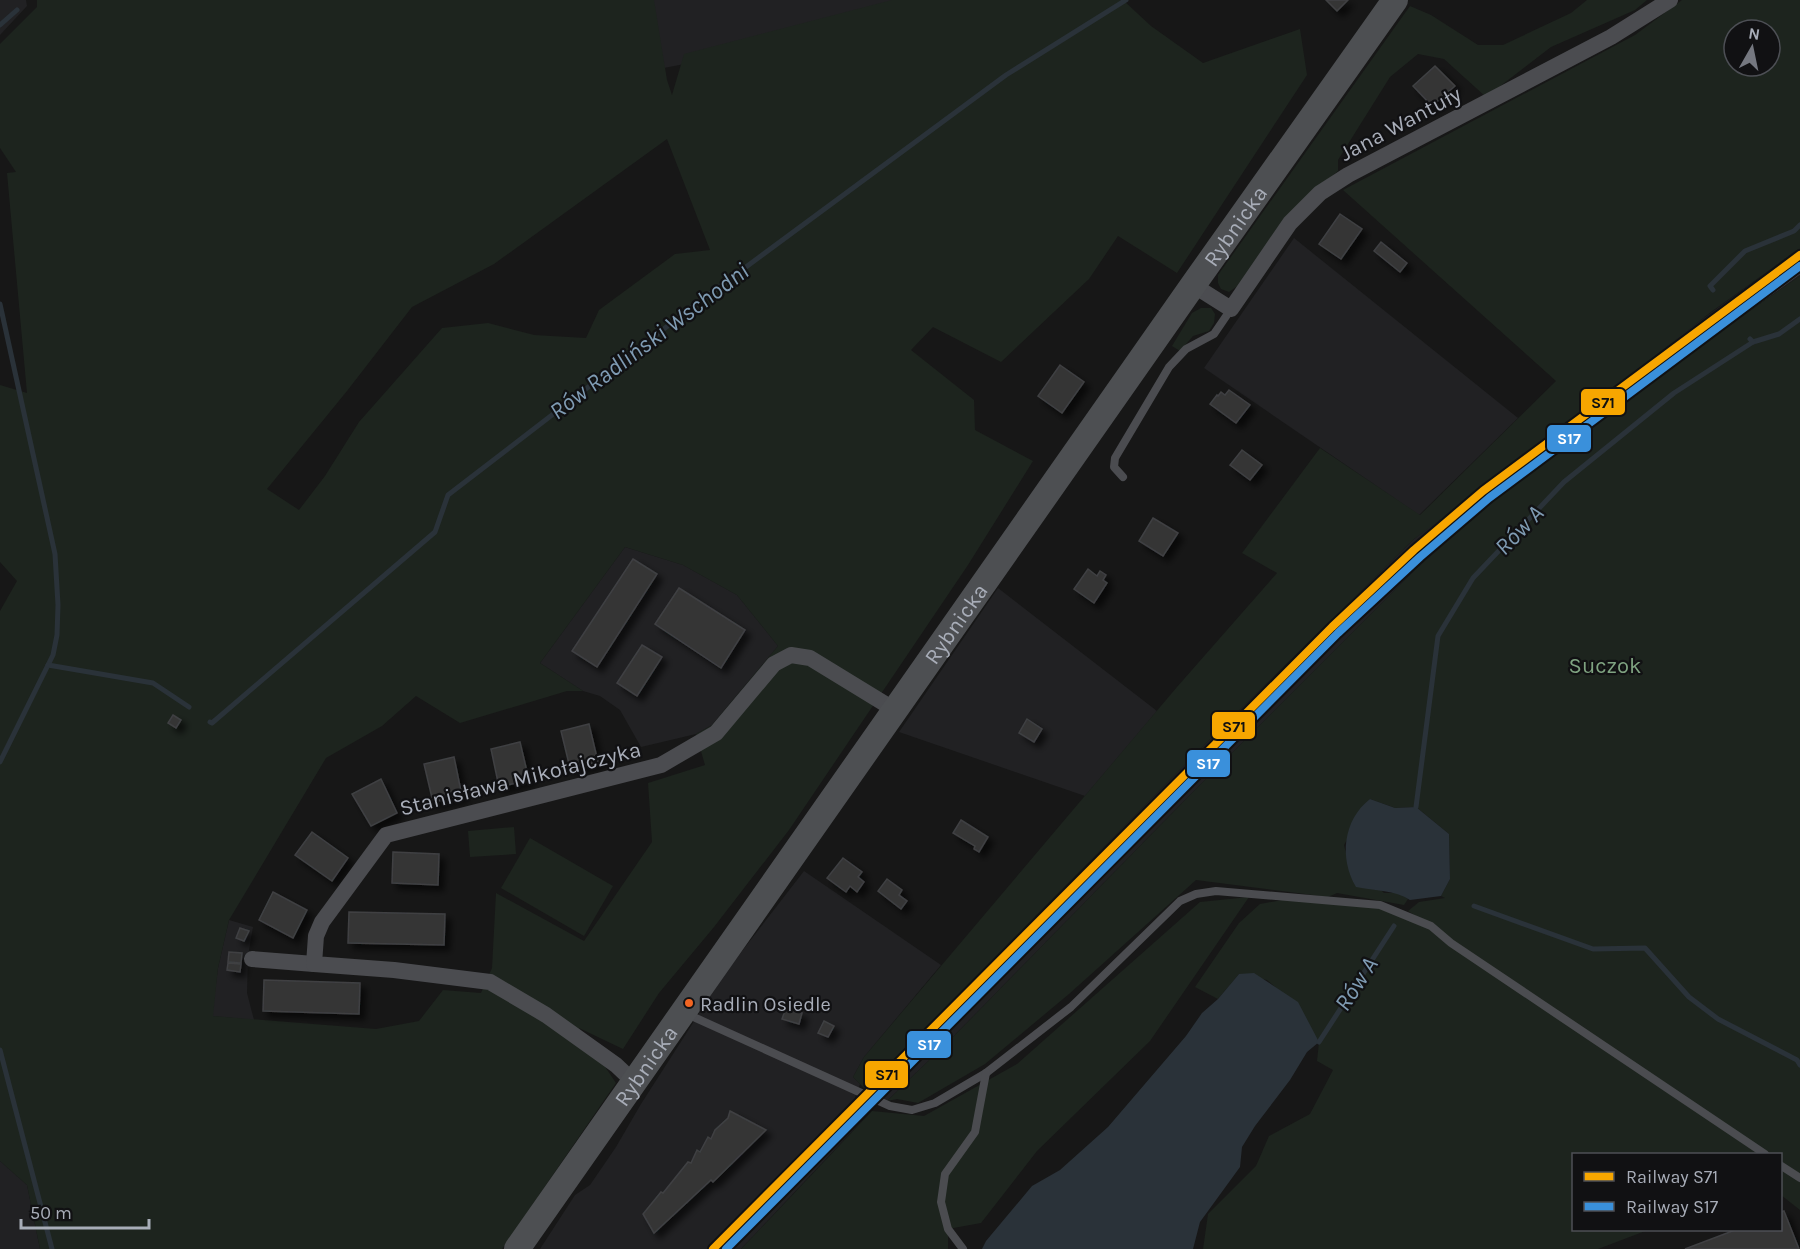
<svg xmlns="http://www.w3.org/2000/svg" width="1800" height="1249" viewBox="0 0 1800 1249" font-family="Karla,sans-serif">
  <defs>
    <filter id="shadow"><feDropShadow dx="5.5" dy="5.5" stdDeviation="3" flood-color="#0009"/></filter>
  </defs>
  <rect width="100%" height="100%" fill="#171717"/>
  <g fill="#212123">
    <polygon points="0,0 26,0 27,6 0,35"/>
    <polygon points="642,0 970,0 970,10 653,70"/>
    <polygon points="1294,238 1518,418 1419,515 1204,368"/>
    <polygon points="1800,248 1800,276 1743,315 1504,493 1418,567 1186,799 951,1039 887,1101 865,1089 1221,728 1414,539 1542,436"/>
    <polygon points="625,547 683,565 737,595 778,646 712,725 696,734 641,747 620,710 600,696 583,691 540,663"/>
    <polygon points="998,588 1157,711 1085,796 899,732"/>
    <polygon points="804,871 941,965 864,1057 853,1077 860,1084 855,1098 875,1107 741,1249 540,1249 575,1195 590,1185 616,1147 641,1104 725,973"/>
    <polygon points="229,920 253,927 248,956 247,993 254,1020 212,1016 218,968"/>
    <polygon points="0,1161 27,1185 40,1249 0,1249"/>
  </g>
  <g fill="#1d241e" fill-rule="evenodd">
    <path d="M37,0H654L667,80L672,95L684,54L892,0H1123L1151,26L1203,63L1300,29L1307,75L1177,273L1118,236L1089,279L1001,362L933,327L911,350L974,400L975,430L1033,461L968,565L789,830L714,927L659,993L623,1049L579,1028L616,1083L502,1249H40L27,1185L0,1161V611L17,581L0,562V385L27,393L7,173L16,172L0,148V44L37,7ZM667,139L710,250L675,254L599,310L586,338L534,335L488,323L442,328L359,422L325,476L299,510L267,489L347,391L412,307L494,264ZM625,547L683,565L737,595L778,646L712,725L696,734L705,765L648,783L652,842L584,941L496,893L492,968L481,993L443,990L419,1021L376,1029L213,1016L218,968L229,920L326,758L382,726L416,696L460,723L567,691H583L540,663Z"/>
    <polygon points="1587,0 1647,0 1635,10 1551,47 1486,97 1444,59 1418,54 1390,77 1338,160 1338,171 1319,187 1239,285 1229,292 1221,289 1218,283 1218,275 1410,6 1431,15 1478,45 1503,45 1571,13"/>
    <path d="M1682,0H1800V248L1711,312L1550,439L1414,539L1221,728L865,1089L853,1077L864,1057L1177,687L1277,573L1242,553L1320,448L1420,515L1556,381L1343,190L1635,35ZM1734,30H1770V66H1734Z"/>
    <polygon points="1800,276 1800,1210 1781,1195 1780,1154 1574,1154 1574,1230 1648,1230 1598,1249 1203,1249 1208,1214 1256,1166 1269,1136 1310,1114 1333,1070 1317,1061 1319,1042 1281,992 1267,980 1239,974 1218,999 1195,987 1239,923 1260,904 1293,898 1380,905 1428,924 1408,911 1419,902 1445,898 1441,896 1450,879 1449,834 1416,807 1395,808 1370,799 1344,845 1347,857 1384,893 1399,893 1408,899 1404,905 1337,893 1328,897 1196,880 1069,994 985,1064 918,1103 897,1099 887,1101 951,1039 1186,799 1418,567 1503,493 1743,315"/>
    <polygon points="1201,308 1211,308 1215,314 1214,323 1209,331 1193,336 1180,351 1172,346 1192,313"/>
    <polygon points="514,827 516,854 470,857 468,831"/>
    <polygon points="530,838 613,886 584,936 501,888"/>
    <polygon points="1249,897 1150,1041 1037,1151 981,1223 948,1229 948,1249 741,1249 872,1111 924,1116 1017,1064 1200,902"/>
  </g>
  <g fill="#2a3239">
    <path d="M1370,799L1395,808L1416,807L1449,834L1450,879L1441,896L1410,900C1395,890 1375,891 1356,887C1339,858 1343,820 1370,799Z"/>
    <polygon points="1254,973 1298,1002 1319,1042 1307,1052 1290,1080 1255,1126 1242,1147 1240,1167 1200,1222 1193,1249 982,1249 986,1241 1032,1186 1060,1170 1108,1127 1186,1036 1202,1013 1218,999 1239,974"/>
  </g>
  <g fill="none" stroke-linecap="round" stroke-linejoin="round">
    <g stroke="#2a3239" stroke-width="5">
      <polyline points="0,25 17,10"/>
      <polyline points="1713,290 1710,286 1745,251 1794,231 1800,225"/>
      <polyline points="0,304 55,554 58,605 57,635 53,655 0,762"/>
      <polyline points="1753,342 1779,334 1800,319"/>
      <polyline points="48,665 153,683 189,707"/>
      <polyline points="210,722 212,723 435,532 448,495 704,298 1006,75 1126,0"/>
      <polyline points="1416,807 1438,636 1473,578 1564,482 1674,393 1753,342 1750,339"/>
      <polyline points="1474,906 1593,949 1645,948 1689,997 1718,1019 1797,1060 1800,1065"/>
      <polyline points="1319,1042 1394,926"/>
      <polyline points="0,1050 52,1249"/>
    </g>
  </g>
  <g fill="#353536" stroke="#3f4043" stroke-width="1.5" filter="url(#shadow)">
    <polygon points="1326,0 1348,0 1337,11"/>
    <polygon points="1435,66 1455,86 1432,106 1413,86"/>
    <polygon points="1340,214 1362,229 1341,259 1319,244"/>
    <polygon points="1381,242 1407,263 1400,272 1374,251"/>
    <polygon points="1060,365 1084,382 1062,413 1038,396"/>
    <polygon points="1229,390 1250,405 1236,423 1210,404 1217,395 1218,396 1221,392 1225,395"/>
    <polygon points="1242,450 1262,465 1250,480 1230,465"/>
    <polygon points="1153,518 1178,533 1163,556 1139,541"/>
    <polygon points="633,559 657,574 597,667 572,651"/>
    <polygon points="1088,569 1097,576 1100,571 1106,575 1103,580 1107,583 1094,603 1074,589"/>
    <polygon points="679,588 745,630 721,668 655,624"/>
    <polygon points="642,645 662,657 637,696 617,683"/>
    <polygon points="173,715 181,720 176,728 168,723"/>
    <polygon points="1027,719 1042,729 1034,742 1019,733"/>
    <polygon points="589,724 598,762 570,768 561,731"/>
    <polygon points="520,742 529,780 499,787 491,749"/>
    <polygon points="454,757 462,796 433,802 424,764"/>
    <polygon points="381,779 397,813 371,826 352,794"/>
    <polygon points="961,820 988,837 979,852 974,849 975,846 953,833"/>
    <polygon points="312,832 348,858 332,881 295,855"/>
    <polygon points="393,852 439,854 438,885 392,883"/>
    <polygon points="843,858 862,872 858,877 864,882 857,892 850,886 846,892 827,878"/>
    <polygon points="887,879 902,890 899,895 907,901 901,909 878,891"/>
    <polygon points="273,892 307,910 293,938 259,920"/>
    <polygon points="349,912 445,914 444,945 348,943"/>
    <polygon points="240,928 249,931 244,941 236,938"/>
    <polygon points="229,952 242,953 241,963 228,962"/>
    <polygon points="228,963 241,964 240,972 227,970"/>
    <polygon points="264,980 360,983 359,1014 263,1011"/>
    <polygon points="786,1008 802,1013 799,1024 782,1019"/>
    <polygon points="824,1021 834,1026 828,1037 818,1033"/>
    <polygon points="730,1111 766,1130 713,1182 711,1180 654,1233 643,1214 661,1192 663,1193 688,1162 691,1163 697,1150 700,1152 708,1137 711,1139 715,1130 728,1118"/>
    <polygon points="1784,1211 1799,1249 1685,1249 1735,1230 1780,1230 1780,1212"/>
  </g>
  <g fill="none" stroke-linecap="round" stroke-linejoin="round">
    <g stroke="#4b4c50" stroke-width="8">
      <polyline points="1123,477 1114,467 1115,458 1169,367 1186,349 1214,334 1231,309"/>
      <polyline points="687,1014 890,1106 912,1110 935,1103 986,1073 1071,1007 1180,901 1196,894 1216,891 1380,905 1431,926 1451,943 1765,1154"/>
      <polyline points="1780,1165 1800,1178"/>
      <polyline points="963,1249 948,1229 941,1202 945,1174 975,1132 986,1073"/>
    </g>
    <g stroke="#4b4c50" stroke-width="16">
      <polyline points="1193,285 1231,309 1290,223 1320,193 1348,175 1611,37 1670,0"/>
      <polyline points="252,959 314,964"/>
      <polyline points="634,1082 616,1065 546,1015 490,982 394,970 314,964 316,936 322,922 386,835 661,765 716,733 774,664 791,655 810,658 895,710"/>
    </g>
    <path stroke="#4d4f52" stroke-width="26" id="s1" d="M517,1249L1193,285L1395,0"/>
    <defs>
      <polyline id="rail" points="728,1249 1302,671 1421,556 1488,499 1565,439 1800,270"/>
    </defs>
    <use href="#rail" stroke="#4b4c4f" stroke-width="7"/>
    <use href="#rail" stroke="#111113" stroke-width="4.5" stroke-dasharray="14" stroke-linecap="butt"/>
    <defs>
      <polyline id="rail-1" points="713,1249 1332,627 1414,550 1483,491 1800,255"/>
      <polyline id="rail-2" points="726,1249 1338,633 1420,557 1489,498 1800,266"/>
    </defs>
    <use href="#rail-1" stroke="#111113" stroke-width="12"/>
    <use href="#rail-2" stroke="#111113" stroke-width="12"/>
    <use href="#rail-1" stroke="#f7a600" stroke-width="8"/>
    <use href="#rail-2" stroke="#3a90db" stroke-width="8"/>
  </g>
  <circle fill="#f26522" stroke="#111113" stroke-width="2" cx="689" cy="1003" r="5"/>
  <g text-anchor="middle" stroke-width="4.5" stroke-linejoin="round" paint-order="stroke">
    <g font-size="20" fill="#a8adb8" stroke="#111113" text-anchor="start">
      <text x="700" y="1011">Radlin Osiedle</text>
    </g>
    <g font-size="22" fill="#a8adb8" stroke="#111113">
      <text transform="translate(1400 123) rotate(-28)" y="8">Jana Wantuły</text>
      <text dy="8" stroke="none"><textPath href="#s1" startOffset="1250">Rybnicka</textPath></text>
      <text dy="8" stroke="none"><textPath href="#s1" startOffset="764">Rybnicka</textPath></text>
      <text transform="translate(520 778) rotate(-14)" y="8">Stanisława Mikołajczyka</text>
      <text dy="8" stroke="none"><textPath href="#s1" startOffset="224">Rybnicka</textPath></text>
    </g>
    <g font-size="22" fill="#7fa381" stroke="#111113">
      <text x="1605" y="673">Suczok</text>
    </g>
    <g font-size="24" font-style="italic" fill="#7f9bb3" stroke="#111113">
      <text transform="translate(649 341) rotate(-37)" y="8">Rów Radliński Wschodni</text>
      <text transform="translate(1519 530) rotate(-46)" y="8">Rów A</text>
      <text transform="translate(1356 984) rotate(-57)" y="8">Rów A</text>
    </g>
  </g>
  <g stroke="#111113" stroke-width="2">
    <rect x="1580" y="388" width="46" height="28" rx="6" fill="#f7a600"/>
    <rect x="1546" y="424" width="46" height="29" rx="6" fill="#3a90db"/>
    <rect x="1211" y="711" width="45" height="29" rx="6" fill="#f7a600"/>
    <rect x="1186" y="749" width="45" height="29" rx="6" fill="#3a90db"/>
    <rect x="906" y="1030" width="46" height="29" rx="6" fill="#3a90db"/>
    <rect x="864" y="1060" width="45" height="29" rx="6" fill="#f7a600"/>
  </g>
  <g font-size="16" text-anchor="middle" font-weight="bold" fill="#fff">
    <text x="1569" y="444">S17</text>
    <text x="1208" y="769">S17</text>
    <text x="929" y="1050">S17</text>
  </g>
  <g font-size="16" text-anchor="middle" font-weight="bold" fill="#111">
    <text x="1603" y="408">S71</text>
    <text x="1234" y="732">S71</text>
    <text x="887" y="1080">S71</text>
  </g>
  <rect x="1572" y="1153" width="210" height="78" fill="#111113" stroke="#4d4f55" stroke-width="1.5"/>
  <rect x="1584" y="1172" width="30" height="9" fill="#f7a600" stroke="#4d4f55" stroke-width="1.5"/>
  <text x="1626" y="1183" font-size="18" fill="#a8adb8">Railway S71</text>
  <rect x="1584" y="1202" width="30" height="9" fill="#3a90db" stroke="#4d4f55" stroke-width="1.5"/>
  <text x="1626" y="1213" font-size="18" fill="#a8adb8">Railway S17</text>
  <g transform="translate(1752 48) rotate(9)"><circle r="28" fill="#111113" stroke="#4d4f55" stroke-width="1.5"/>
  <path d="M0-4.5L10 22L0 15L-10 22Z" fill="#757880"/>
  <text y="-9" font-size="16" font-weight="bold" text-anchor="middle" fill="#a8adb8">N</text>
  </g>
  <path d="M21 1219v9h128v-9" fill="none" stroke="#a8adb8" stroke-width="3"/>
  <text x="30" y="1219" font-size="18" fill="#a8adb8" stroke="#111113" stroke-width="4.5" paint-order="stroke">50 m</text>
</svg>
